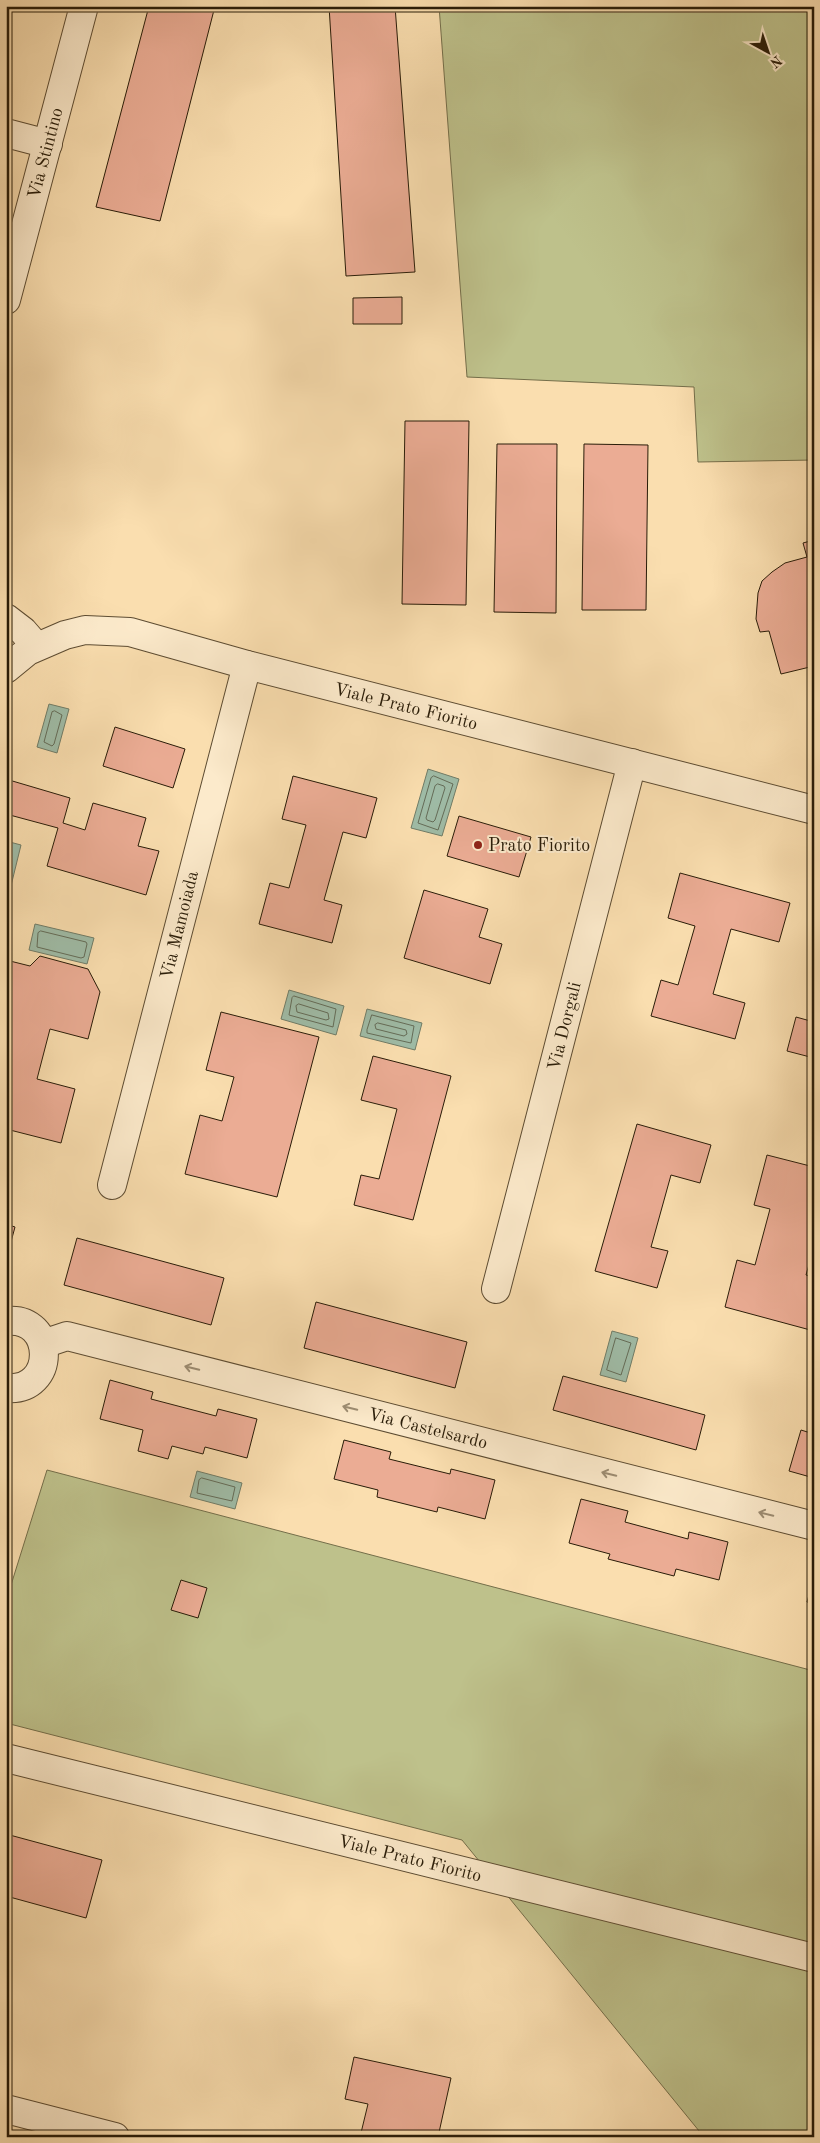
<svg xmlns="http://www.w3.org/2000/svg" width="820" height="2143" viewBox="0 0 820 2143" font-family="'Old Standard TT',serif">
  <rect width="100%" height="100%" fill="#fadeaf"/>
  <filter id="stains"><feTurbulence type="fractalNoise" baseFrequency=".004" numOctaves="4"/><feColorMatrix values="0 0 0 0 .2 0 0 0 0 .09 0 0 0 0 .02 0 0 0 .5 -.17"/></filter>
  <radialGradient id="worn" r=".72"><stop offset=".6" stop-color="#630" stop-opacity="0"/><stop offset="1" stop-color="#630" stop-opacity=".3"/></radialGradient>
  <g fill="#bec18b" stroke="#746e4a">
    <polygon points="439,6 814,6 814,460 698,462 694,387 467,377"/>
    <polygon points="47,1470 814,1671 814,2137 704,2137 462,1840 6,1723 6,1601"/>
  </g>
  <g fill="#9fbca7" stroke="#707c67">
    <polygon points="49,704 69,709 57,753 37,747"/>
    <polygon points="428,769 459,779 442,836 411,828"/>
    <polygon points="6,841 21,845 8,898 6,898"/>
    <polygon points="35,924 94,938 87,964 29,950"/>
    <polygon points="289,990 344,1006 336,1035 281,1019"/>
    <polygon points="367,1009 422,1023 415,1050 360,1036"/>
    <polygon points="612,1331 638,1338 626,1382 600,1375"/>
    <polygon points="197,1471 242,1483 235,1509 190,1497"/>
  </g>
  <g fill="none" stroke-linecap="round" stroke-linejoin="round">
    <g stroke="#646c58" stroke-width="1">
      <polygon points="55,711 62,715 54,744 52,746 44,742 52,712"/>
      <polygon points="434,776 453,784 438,830 418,823 431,778"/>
      <polygon points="438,784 444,786 445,788 435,820 433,822 427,820 426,818 435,786"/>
      <polygon points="41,931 86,942 87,944 84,957 81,958 37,947 38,933"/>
      <polygon points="294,996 336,1009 333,1027 289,1015 292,998"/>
      <polygon points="299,1004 328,1013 329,1019 326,1020 297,1012 296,1006"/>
      <polygon points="372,1015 414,1026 411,1043 367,1033 367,1030"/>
      <polygon points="378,1023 406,1030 407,1034 404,1036 376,1029 375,1025"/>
      <polygon points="616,1338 631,1343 621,1375 607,1370"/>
      <polygon points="202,1478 235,1487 232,1501 197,1493 199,1480"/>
    </g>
  </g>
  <g fill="#ebac94" stroke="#291c08">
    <polygon points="149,6 215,6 160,221 96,207"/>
    <polygon points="329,6 395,6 415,272 346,276"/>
    <polygon points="402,297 402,324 353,324 353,298"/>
    <polygon points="405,421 469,421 466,605 402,604"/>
    <polygon points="497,444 557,444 556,613 494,612"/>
    <polygon points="584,444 648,445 646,610 582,610"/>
    <polygon points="814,540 814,666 781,674 769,631 760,632 756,619 758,593 762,581 772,572 785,563 807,557 803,543"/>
    <polygon points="115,727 185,749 173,788 103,766"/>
    <polygon points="293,776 377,798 366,838 343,832 324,900 342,905 332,943 259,924 270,883 289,888 306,825 282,819"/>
    <polygon points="9,780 70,798 63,823 85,830 93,803 146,818 138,846 159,851 146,895 47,866 58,828 6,814 6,791"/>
    <polygon points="459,816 531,837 519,877 447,856"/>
    <polygon points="680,873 790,903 779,942 731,929 713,994 745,1003 735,1039 651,1016 661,980 678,985 695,926 668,918"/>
    <polygon points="424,890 488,909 479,937 502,944 490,984 404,958"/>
    <polygon points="40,956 88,969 100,992 88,1039 50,1029 37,1079 75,1089 61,1143 6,1129 6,960 30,966"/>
    <polygon points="221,1012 319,1037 277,1197 185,1174 200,1115 222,1121 234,1077 206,1070"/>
    <polygon points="796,1017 814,1022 814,1058 787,1051"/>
    <polygon points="373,1056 451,1076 413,1220 354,1205 361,1175 379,1179 397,1109 361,1100"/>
    <polygon points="637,1124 711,1145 700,1183 671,1175 651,1247 668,1251 657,1288 595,1271"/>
    <polygon points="767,1155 814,1167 814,1247 806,1275 814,1277 814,1331 725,1307 737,1260 755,1265 770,1209 754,1205"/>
    <polygon points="6,1224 15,1227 6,1260"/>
    <polygon points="77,1238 224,1278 211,1325 64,1285"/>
    <polygon points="316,1302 467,1342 455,1388 304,1348"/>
    <polygon points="563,1376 705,1415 696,1450 553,1410"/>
    <polygon points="110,1380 153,1392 151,1399 216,1416 218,1409 257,1419 247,1458 205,1447 203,1454 172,1446 168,1459 138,1451 143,1430 100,1419"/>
    <polygon points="801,1430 814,1434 814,1478 789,1471"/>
    <polygon points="344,1440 391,1452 389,1459 450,1474 451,1469 495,1480 485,1519 438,1507 437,1512 377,1497 378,1490 334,1479"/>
    <polygon points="581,1499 628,1511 625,1522 688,1539 689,1532 728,1542 719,1580 676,1569 674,1576 608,1559 610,1554 569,1543"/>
    <polygon points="814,1577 814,1604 807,1602"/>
    <polygon points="181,1580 207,1588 198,1618 171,1610"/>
    <polygon points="6,1834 102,1860 86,1918 6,1896"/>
    <polygon points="354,2057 451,2078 438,2137 360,2137 368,2104 345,2099"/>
  </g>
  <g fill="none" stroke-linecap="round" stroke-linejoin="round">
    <defs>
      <g id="minor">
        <polyline points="6,133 48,144"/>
        <polyline points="6,300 84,6"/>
        <polyline points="6,618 23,631 36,646"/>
        <polyline points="6,669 28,651 65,635 85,630 130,632 247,665 814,810"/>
        <polyline points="112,1185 247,665"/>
        <polyline points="496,1289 632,763"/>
        <path d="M6,1321C56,1315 57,1393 6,1388"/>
        <polyline points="43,1344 67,1336 814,1526"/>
        <polyline points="6,1758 814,1958"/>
        <polyline points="6,2109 115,2137"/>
      </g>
    </defs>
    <use href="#minor" stroke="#5d4c32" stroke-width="30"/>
    <use href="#minor" stroke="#fceacb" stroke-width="28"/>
  </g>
  <defs><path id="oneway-shaft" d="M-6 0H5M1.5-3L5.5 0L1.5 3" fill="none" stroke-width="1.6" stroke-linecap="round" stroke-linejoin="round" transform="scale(1.25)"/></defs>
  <g stroke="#9d8d73">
    <use href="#oneway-shaft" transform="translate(192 1368) rotate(-166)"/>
    <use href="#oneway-shaft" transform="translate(350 1408) rotate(-166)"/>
    <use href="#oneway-shaft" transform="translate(609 1474) rotate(-166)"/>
    <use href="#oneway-shaft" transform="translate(766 1514) rotate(-166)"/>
  </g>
  <circle fill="#8f2418" stroke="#fceacb" stroke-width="2" cx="478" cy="845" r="5"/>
  <g text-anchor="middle" stroke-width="4" stroke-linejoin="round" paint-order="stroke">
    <g font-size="18" fill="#291c08" stroke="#fceacb">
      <text transform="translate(45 153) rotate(-75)" y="6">Via Stintino</text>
      <text transform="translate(406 706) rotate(14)" y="6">Viale Prato Fiorito</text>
      <text transform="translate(179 925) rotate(-76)" y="6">Via Mamoiada</text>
      <text transform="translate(564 1026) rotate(-76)" y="6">Via Dorgali</text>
      <text transform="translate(428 1428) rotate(14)" y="6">Via Castelsardo</text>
      <text transform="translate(410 1858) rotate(14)" y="6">Viale Prato Fiorito</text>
    </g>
    <g font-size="18" fill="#291c08" stroke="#fceacb" text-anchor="start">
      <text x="488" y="851">Prato Fiorito</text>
    </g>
  </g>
  <rect width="820" height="2143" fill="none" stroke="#fadeaf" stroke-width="25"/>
  <rect x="8" y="8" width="805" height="2128" fill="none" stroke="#291c08" stroke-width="2.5"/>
  <rect x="12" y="12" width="795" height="2118" fill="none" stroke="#291c08"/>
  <g transform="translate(768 52) rotate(140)" stroke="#fceacb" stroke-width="4" paint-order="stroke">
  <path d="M0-4L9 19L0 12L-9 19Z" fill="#291c08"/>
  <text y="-8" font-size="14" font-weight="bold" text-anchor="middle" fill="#291c08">N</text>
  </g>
  <rect width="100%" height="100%" filter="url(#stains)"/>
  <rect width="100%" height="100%" fill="url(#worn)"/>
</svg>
